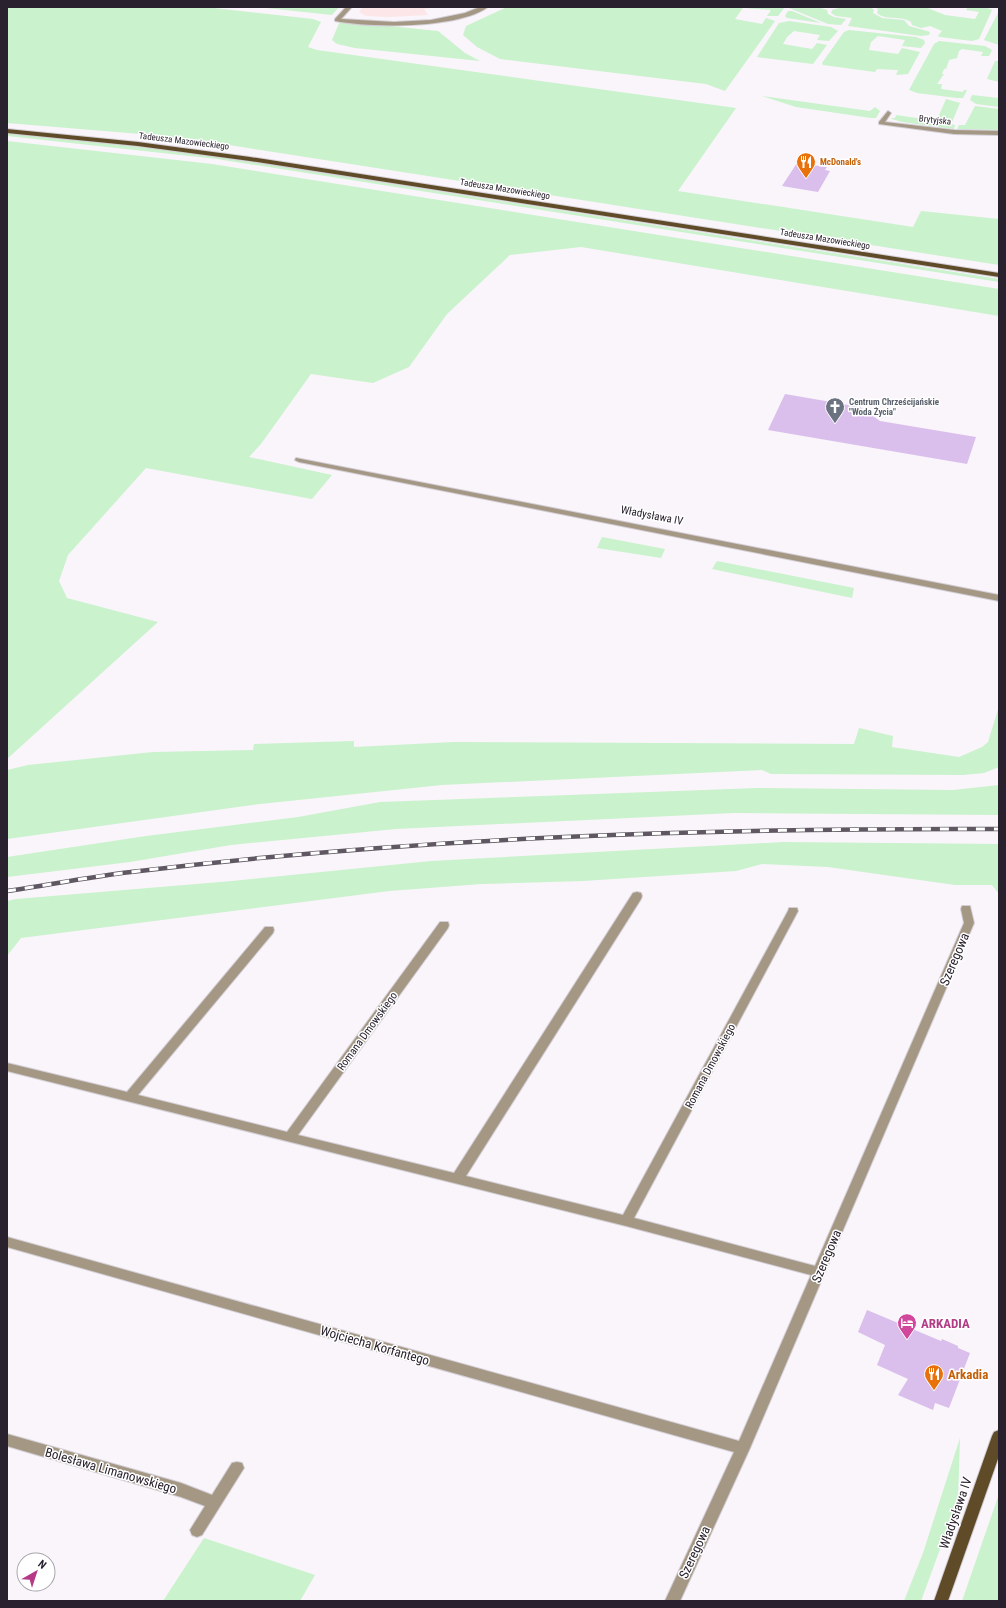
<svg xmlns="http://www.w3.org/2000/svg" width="1006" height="1608" viewBox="0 0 1006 1608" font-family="'Roboto Condensed',sans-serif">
  <rect width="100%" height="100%" fill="#f9f5fb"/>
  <polygon fill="#fce6e8" points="363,7 439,7 424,9 428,15 389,17 366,16 359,12"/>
  <g fill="#caf2cc">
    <polygon points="7,7 205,7 313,19 321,22 308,47 317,50 736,108 678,191 913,227 921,211 999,219 999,265 229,145 165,136 7,123"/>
    <polygon points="257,7 339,7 332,15"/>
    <polygon points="507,7 785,7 778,16 767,16 771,10 743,8 735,19 762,24 766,18 775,21 725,91 706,84 500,59 477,47 463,35 466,26"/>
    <polygon points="790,7 818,7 827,10 828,14 834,17 846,19 841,25 828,24 789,8"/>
    <polygon points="842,7 871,7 874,10 873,13 882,18 904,20 909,26 930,32 929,35 921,36 848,26 852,18 836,16 831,13 832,10"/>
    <path d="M876,7H925L945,15L975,19L979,12L966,10L968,7H985L992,10L979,39L972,41L940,37L938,36L942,31L930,26L921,28L912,25L911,22C901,15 886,21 877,13L878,10Z"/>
    <polygon points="788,11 792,11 821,23 787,18 785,16"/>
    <polygon points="999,11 999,45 984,40"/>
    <polygon points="340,21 438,31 465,53 480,61 355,48 337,44 332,40"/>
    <polygon points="789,21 831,27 838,31 829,41 817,40 820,35 794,31 787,37 783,44 812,49 817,43 827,45 813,64 757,57 779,23"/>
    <polygon points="849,30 916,37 924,40 925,43 921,48 902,46 905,40 878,36 871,42 869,50 898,54 902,48 920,52 908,74 896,75 898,70 877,69 875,72 823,65 822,63 844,32"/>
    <polygon points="939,41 985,46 992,50 989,56 981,56 983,52 962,49 959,51 957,58 949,60 946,69 944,69 942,74 944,74 937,84 942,84 941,89 963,92 964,90 967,90 963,98 957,98 917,93 909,90 934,44"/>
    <polygon points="995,61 999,61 999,82 987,79"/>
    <polygon points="972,95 999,98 999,107 976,104 970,100"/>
    <polygon points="762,96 870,111 875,107 880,111 876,118 871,118 796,107"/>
    <polygon points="946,99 960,103 952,122 937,120"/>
    <polygon points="975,106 999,109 999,130 957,129 959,125 965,125"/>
    <polygon points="896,115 951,123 951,124 955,125 954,129 902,122 892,119 891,118 895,118"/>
    <polygon points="7,133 150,148 220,157 999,279 999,282 217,159 7,136"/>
    <polygon points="7,141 212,164 999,289 999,316 581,247 510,255 447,314 409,367 373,383 311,374 261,444 249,457 332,475 312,499 146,468 68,555 59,581 67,598 158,622 7,759"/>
    <polygon points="602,537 665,549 661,558 597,548"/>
    <polygon points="717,561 854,588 852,598 712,569"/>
    <polygon points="999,706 999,767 984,773 963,775 771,774 762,770 442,785 260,804 7,839 7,770 28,765 153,752 253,750 254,744 354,741 354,747 454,742 854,744 859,728 893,736 892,747 959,757 982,747 988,742"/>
    <polygon points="999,785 999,815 734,813 396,829 231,845 130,862 7,877 7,857 146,836 298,817 380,802 758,788 953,790"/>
    <polygon points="783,842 999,844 999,894 992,885 955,885 828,867 762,864 736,871 583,881 482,884 389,891 21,938 7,956 7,901 16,899 232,881 431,861"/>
    <polygon points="960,1438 958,1500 921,1601 904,1601 923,1553"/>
    <polygon points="999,1494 999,1601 962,1601"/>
    <polygon points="204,1538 315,1575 300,1601 163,1601"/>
  </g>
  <g fill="#dabeec">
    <polygon points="797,163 827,167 825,170 830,171 818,192 782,186"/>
    <polygon points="785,394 860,407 880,421 976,437 967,464 768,430"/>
    <polygon points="867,1310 941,1341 942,1339 958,1346 958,1348 970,1353 949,1408 935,1403 933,1410 898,1395 908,1379 877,1365 885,1345 858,1332"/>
  </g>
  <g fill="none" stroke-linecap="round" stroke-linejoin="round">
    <defs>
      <g id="minor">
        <path d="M346,7H352L341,19L394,22L431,20L465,13L480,7H488C458,29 371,28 335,21V19Z"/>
        <polygon points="888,111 891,113 885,122 954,130 999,131 999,135 954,134 879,124 879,122"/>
        <polygon points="296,458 999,595 999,601 299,462 295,460"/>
        <polygon points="637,892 641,893 642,896 641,899 466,1176 623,1215 788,911 789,908 797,908 798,911 634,1218 815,1266 964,923 961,909 962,906 970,906 974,923 750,1448 680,1601 665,1601 734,1452 7,1247 7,1237 739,1441 811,1275 626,1226 7,1071 7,1063 127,1092 265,927 273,927 274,930 273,933 138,1095 287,1132 440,922 448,922 449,925 448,928 298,1135 454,1173 633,893"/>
        <polygon points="7,1434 181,1483 212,1495 232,1463 237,1462 242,1463 244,1468 202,1535 197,1537 192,1535 190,1530 205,1506 181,1497 7,1446"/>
      </g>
      <g id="major">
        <polygon points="7,129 138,142 250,157 999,273 999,277 250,161 138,146 7,133"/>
        <polygon points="999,1430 999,1456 948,1601 934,1601 992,1436 994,1432"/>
      </g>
    </defs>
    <use href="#minor" stroke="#d4cfd6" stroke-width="2"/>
    <use href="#major" stroke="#d4cfd6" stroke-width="2"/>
    <use href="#minor" fill="#a49885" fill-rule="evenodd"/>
    <use href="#major" fill="#604b28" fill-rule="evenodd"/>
    <defs>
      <path id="rail" d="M7,891C48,885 89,877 131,872C419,837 709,828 999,829"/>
    </defs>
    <use href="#rail" stroke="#5f5862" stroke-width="4.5"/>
    <use href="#rail" stroke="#fff" stroke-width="3" stroke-dasharray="9" stroke-linecap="butt"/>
  </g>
  <defs>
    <symbol id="restaurant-pin" viewBox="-11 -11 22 30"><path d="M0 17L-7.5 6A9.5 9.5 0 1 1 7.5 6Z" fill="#e8710a" stroke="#fff"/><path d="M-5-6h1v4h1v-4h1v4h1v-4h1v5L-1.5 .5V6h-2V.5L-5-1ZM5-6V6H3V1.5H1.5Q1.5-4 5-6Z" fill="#fff"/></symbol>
    <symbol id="church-pin" viewBox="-11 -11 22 30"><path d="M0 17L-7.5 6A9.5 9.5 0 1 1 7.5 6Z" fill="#6b7280" stroke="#fff"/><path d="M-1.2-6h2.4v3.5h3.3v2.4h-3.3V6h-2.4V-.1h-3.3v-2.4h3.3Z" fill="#fff"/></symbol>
    <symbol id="hotel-pin" viewBox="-11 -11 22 30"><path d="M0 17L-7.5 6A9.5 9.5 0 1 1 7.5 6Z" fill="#d1479c" stroke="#fff"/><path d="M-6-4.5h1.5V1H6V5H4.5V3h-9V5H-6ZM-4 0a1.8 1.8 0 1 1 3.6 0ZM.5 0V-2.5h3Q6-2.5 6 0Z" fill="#fff"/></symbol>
  </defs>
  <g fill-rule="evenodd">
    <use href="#restaurant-pin" x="795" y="151" width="22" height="30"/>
    <use href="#church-pin" x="824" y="396" width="22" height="30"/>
    <use href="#hotel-pin" x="896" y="1312" width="22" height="30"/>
    <use href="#restaurant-pin" x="923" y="1363" width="22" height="30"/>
  </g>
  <g text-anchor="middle" stroke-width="3" stroke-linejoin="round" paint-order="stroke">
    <g font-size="9" fill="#29212d" stroke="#fff">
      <text transform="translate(935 120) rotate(6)" y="3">Brytyjska</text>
      <text transform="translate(184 141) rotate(7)" y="3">Tadeusza Mazowieckiego</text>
      <text transform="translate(505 189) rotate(9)" y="3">Tadeusza Mazowieckiego</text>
      <text transform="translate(825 239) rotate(9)" y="3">Tadeusza Mazowieckiego</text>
    </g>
    <g font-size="9" font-weight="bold" fill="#c56008" stroke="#fff" text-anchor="start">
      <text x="820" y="165">McDonald's</text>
    </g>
    <g font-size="9" font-weight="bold" fill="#5b616d" stroke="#fff" text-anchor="start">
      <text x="849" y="405">Centrum Chrześcijańskie<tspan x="849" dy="10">"Woda Życia"</tspan></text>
    </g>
    <g font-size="11" fill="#29212d" stroke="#fff">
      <text transform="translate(652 515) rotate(11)" y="4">Władysława IV</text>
      <text transform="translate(367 1031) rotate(-54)" y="4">Romana Dmowskiego</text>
      <text transform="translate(710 1066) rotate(-62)" y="4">Romana Dmowskiego</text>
    </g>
    <g font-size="13" fill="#29212d" stroke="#fff">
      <text transform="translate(954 959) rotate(-67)" y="5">Szeregowa</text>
      <text transform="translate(826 1256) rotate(-67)" y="5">Szeregowa</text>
      <text transform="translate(375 1345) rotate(16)" y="5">Wojciecha Korfantego</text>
      <text transform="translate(111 1470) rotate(16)" y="5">Bolesława Limanowskiego</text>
      <text transform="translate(955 1513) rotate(-71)" y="5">Władysława IV</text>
      <text transform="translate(694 1552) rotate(-65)" y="5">Szeregowa</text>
    </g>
    <g font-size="13" font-weight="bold" fill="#b23c85" stroke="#fff" text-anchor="start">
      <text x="921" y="1328">ARKADIA</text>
    </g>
    <g font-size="13" font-weight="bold" fill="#c56008" stroke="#fff" text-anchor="start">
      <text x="948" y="1379">Arkadia</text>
    </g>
  </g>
  <rect width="1006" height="1608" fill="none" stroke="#29212d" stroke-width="16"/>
  <g transform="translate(36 1572) rotate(39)"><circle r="19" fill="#ffffff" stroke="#a9a6ab"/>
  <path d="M0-3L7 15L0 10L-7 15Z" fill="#b63988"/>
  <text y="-6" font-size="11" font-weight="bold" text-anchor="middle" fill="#29212d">N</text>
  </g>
</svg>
